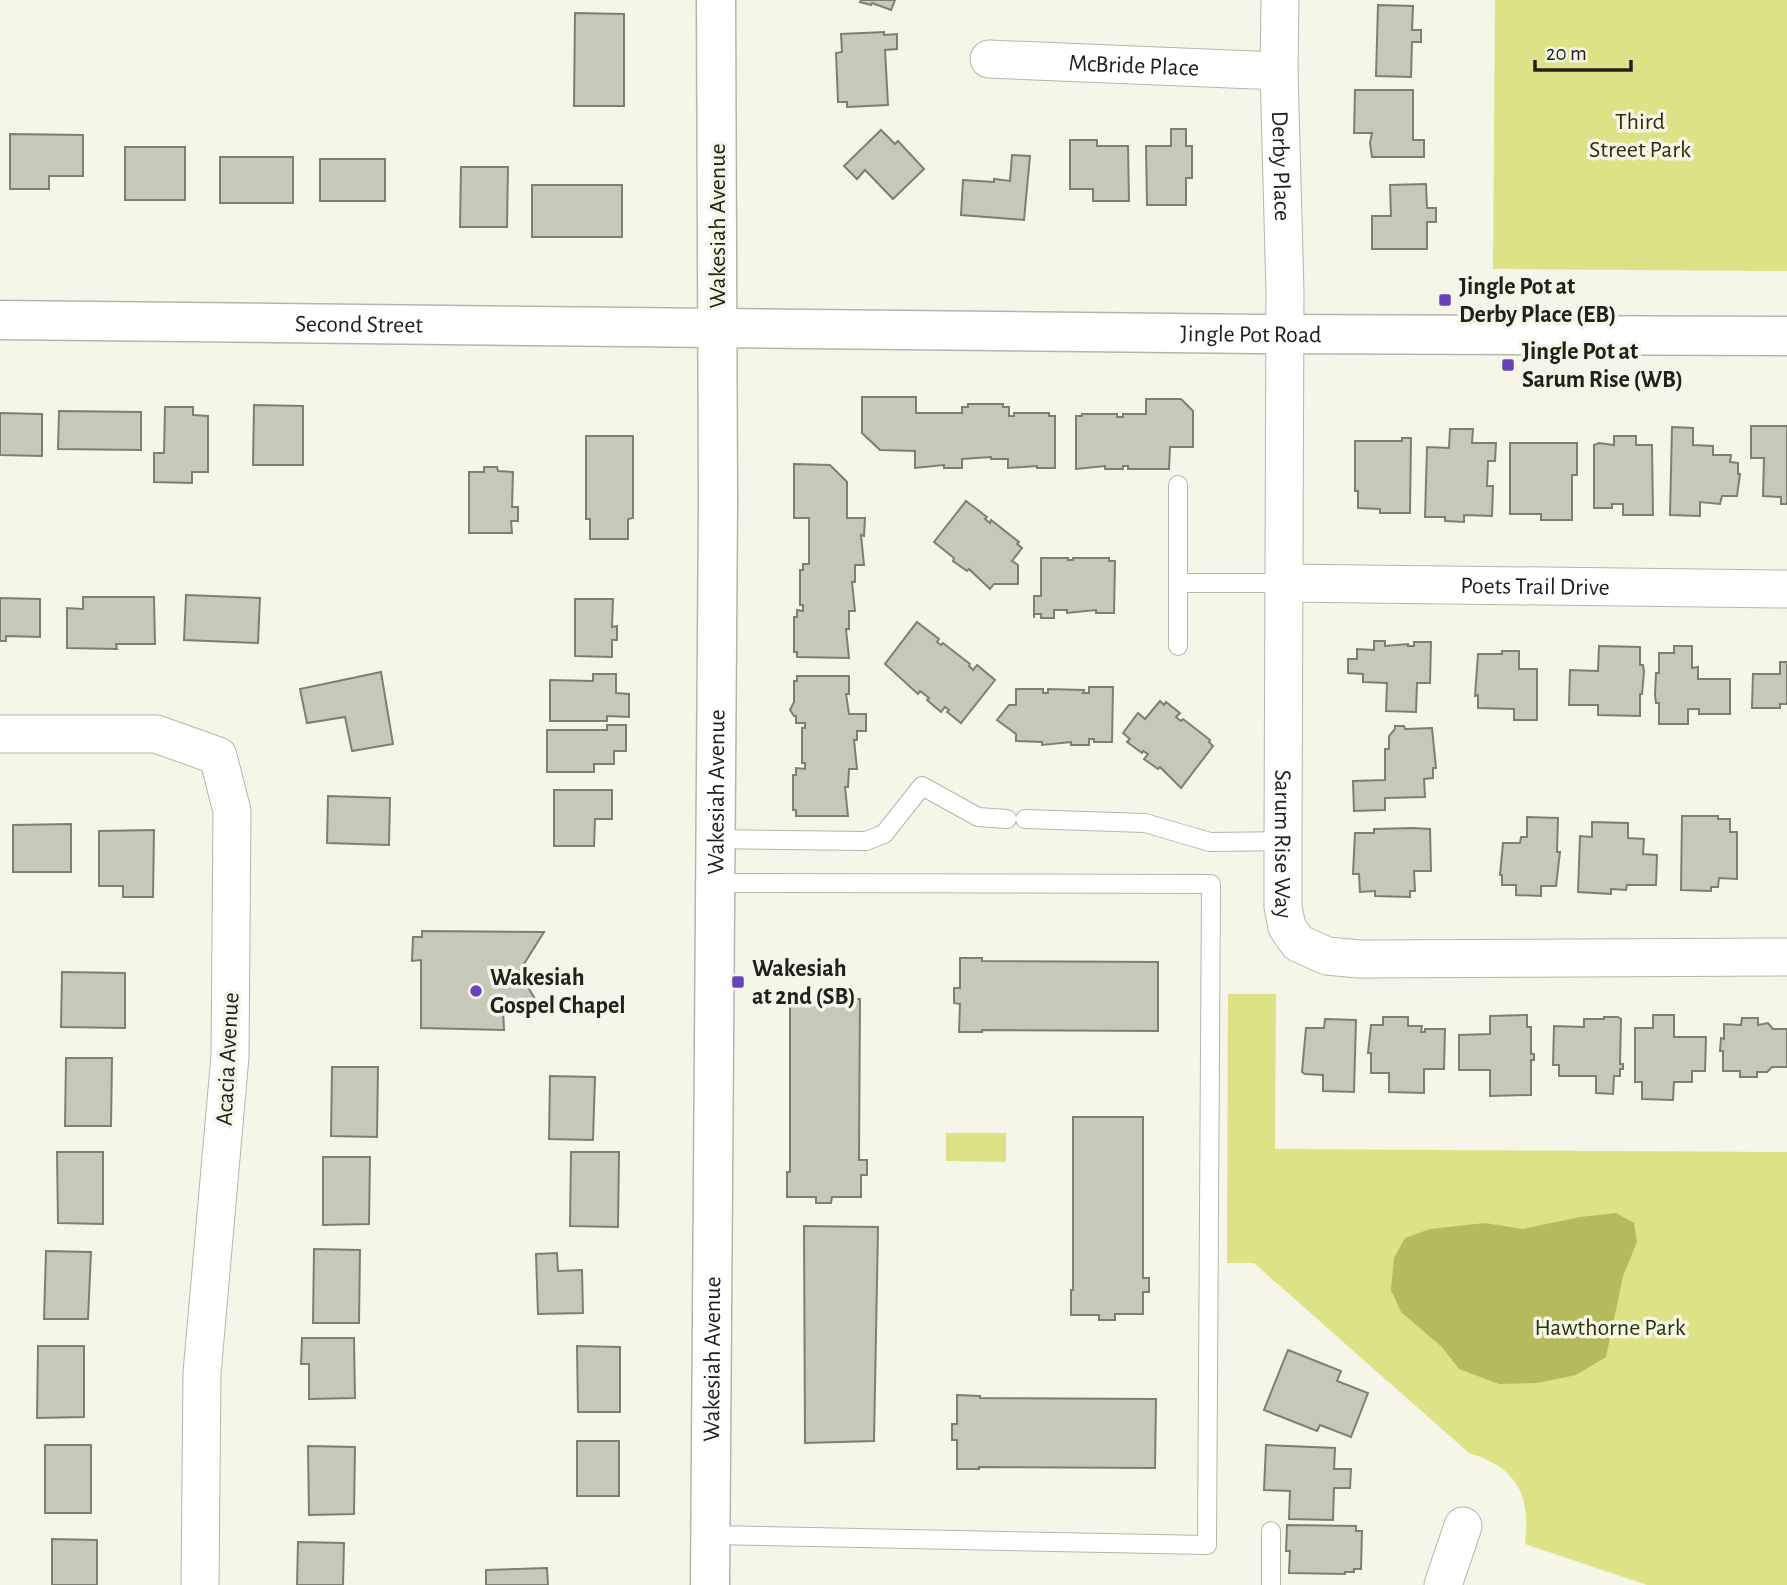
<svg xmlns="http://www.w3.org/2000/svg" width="1787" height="1585" viewBox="0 0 1787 1585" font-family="'Alegreya Sans',sans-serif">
  <rect width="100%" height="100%" fill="#f5f6e8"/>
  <g fill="#dce285">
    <polygon points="1495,0 1787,0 1787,271 1493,269"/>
    <path d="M1228,994H1276L1275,1149L1787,1152V1585H1647L1525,1544C1531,1494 1517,1468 1469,1453L1254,1263H1227Z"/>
    <polygon points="946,1133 1006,1133 1006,1162 946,1161"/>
  </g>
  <polygon fill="#b5ba5d" points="1616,1213 1634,1223 1637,1242 1623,1276 1606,1357 1576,1375 1537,1383 1499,1384 1459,1369 1442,1347 1401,1312 1391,1290 1394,1258 1405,1238 1430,1229 1485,1223 1523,1229 1580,1217"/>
  <g fill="#c6c8ba" stroke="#7d7f72" stroke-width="2">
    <polygon points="861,0 895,0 891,10 872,3 871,5 860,2"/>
    <polygon points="1378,5 1413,6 1412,30 1421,30 1421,42 1412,42 1411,77 1376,76"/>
    <polygon points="575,13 624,14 624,106 574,106"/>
    <polygon points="884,32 884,35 897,34 897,49 885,50 888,105 847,107 847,102 838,102 836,53 842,52 841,34"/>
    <polygon points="1355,90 1413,90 1413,140 1424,140 1424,157 1372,157 1370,143 1372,133 1354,133"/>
    <polygon points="1171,129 1186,129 1186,146 1192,146 1192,178 1186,178 1186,205 1147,205 1146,146 1171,146"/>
    <polygon points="881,130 895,144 898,141 924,169 893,199 865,170 857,179 844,166"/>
    <polygon points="10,134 83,135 83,176 49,176 49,189 10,189"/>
    <polygon points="1070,140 1097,140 1097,146 1128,146 1129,201 1093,201 1093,189 1070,189"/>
    <rect x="125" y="147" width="60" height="53"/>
    <polygon points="1012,155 1030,156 1024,220 961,215 963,180 994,182 994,179 1010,181"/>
    <rect x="220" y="157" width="73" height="46"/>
    <rect x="320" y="159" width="65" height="42"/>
    <polygon points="461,167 508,167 507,227 460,227"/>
    <polygon points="1426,184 1427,208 1436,208 1436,222 1427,222 1427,249 1372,249 1372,216 1391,216 1390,185"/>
    <rect x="532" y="185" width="90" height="52"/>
    <polygon points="862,397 916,397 916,413 962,413 962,407 968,407 968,404 1003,404 1003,407 1009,407 1009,416 1014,416 1014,413 1049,413 1049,416 1055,416 1055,468 1037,468 1037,466 1008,468 1008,459 991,459 991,457 962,459 962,468 944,468 944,465 915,468 915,451 880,450 862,433"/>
    <polygon points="1146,399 1181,399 1193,411 1193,447 1170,447 1169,469 1128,469 1128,466 1123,466 1123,469 1105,469 1105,466 1076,469 1076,416 1082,416 1082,414 1117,414 1117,417 1123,417 1123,414 1146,414"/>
    <polygon points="254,405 303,406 303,465 253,465"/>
    <polygon points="165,407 193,407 193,415 208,416 208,472 192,472 192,483 154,482 154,453 164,453"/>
    <polygon points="59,411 141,412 141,450 58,449"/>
    <polygon points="0,413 42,414 42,456 0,455"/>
    <polygon points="1751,426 1787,426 1787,504 1781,504 1781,497 1763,496 1764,458 1751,458"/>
    <polygon points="1672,427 1693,428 1693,445 1713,446 1713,455 1731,455 1730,462 1738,463 1738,474 1740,474 1737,496 1722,496 1720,504 1700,502 1700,516 1670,515"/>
    <polygon points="1450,429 1473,429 1472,443 1496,443 1495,461 1488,461 1487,486 1493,486 1492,516 1464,515 1464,522 1445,521 1445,517 1425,517 1427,447 1449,448"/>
    <polygon points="586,436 633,436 633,518 628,519 628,539 590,539 590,519 586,519"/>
    <polygon points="1614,436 1636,436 1636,445 1652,445 1653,515 1623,515 1623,504 1612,504 1612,508 1594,508 1594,445 1599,443 1614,445"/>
    <polygon points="1402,438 1411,438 1410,513 1380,513 1380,509 1358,508 1358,491 1355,491 1355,441 1402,441"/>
    <polygon points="1510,443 1577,443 1577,475 1572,475 1572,520 1541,520 1541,514 1510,514"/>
    <polygon points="794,464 830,465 847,482 847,518 865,518 864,536 861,535 864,565 855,565 855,582 852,582 855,611 849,611 849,629 846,629 849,658 797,657 797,652 794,652 794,617 797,617 797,610 803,611 803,605 800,605 800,570 803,570 803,564 809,564 809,518 794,518"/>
    <polygon points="484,467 497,467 498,471 513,472 512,507 518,507 518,521 511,521 512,533 469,533 469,472 484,472"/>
    <polygon points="966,501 987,517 985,519 990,523 991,520 1019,542 1017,544 1022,548 1012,561 1018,565 1018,584 994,584 990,589 969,569 967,571 953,561 954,558 934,542"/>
    <polygon points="1041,558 1068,558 1068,560 1073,560 1073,558 1109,558 1109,561 1115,561 1114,613 1096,613 1096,610 1067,613 1067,610 1054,610 1054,618 1041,618 1041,614 1034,614 1034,618 1034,596 1041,596"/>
    <polygon points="186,595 260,598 258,643 184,640"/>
    <polygon points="83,597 154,597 155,644 116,644 117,649 67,648 67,608 83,609"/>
    <polygon points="0,598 40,599 40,637 6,636 6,641 0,641"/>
    <polygon points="575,599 613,599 612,627 617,626 617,640 612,640 612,657 575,656"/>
    <polygon points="917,622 939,639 937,642 941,645 943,643 970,664 969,666 973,670 977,665 995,680 961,723 947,712 949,710 945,707 941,712 927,700 929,698 920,691 918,694 885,664"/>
    <polygon points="1374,641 1385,641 1385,646 1408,644 1408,646 1414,646 1414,642 1431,642 1430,683 1417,683 1416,712 1386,711 1387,683 1363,682 1363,674 1348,673 1348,659 1357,659 1357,649 1374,650"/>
    <polygon points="1599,646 1640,647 1640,665 1643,665 1644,672 1642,694 1640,694 1640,716 1598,715 1598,705 1569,705 1570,670 1598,671"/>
    <polygon points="1674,646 1692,646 1692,668 1698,667 1698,679 1730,679 1730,714 1699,714 1699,709 1688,709 1688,724 1659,724 1659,703 1656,703 1655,695 1656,673 1659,673 1659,653 1674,653"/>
    <polygon points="1502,651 1519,651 1519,669 1537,669 1537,720 1514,720 1514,709 1478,708 1478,695 1475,696 1478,654 1502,654"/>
    <polygon points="1780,662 1787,662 1787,704 1780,704 1780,708 1752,708 1753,674 1780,674"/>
    <polygon points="381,672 393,744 352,751 345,717 307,723 300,689"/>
    <polygon points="593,674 616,674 616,693 629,694 629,717 607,716 607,721 550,721 550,680 593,681"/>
    <polygon points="797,676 849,676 849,694 846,694 849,714 866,714 866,731 857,731 857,740 854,740 857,769 849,769 848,787 845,787 848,816 796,816 796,810 793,810 793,775 796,775 796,768 805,769 805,763 802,763 802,728 805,728 805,723 796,723 796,716 794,716 790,710 794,702 794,681 797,681"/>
    <polygon points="1089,687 1113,687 1112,742 1094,742 1094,739 1089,739 1089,745 1071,745 1071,742 1042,745 1042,742 1016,741 1016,734 997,720 1009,705 1016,705 1016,689 1043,689 1043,693 1048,693 1048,689 1084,690 1083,693 1089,693"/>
    <polygon points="1160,701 1164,705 1166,702 1180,713 1176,717 1181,721 1183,719 1210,740 1209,742 1213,746 1181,788 1160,767 1158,769 1144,759 1148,754 1143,751 1142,753 1127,742 1130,739 1123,733 1138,713 1145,719"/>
    <polygon points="607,725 626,725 626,751 614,751 614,764 594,764 594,772 547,772 547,730 607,730"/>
    <polygon points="1395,726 1404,726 1405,729 1432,728 1436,768 1433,768 1433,778 1424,779 1425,797 1385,798 1385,810 1354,811 1353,781 1385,780 1385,749 1389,749 1389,736 1395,729"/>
    <polygon points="554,790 612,790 612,819 595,819 594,846 554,846"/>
    <polygon points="328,796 390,798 389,845 327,843"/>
    <polygon points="1682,816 1718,816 1718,819 1730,819 1730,832 1737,832 1737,879 1719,878 1718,887 1711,887 1711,891 1681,890"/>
    <polygon points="1527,817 1558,818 1557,852 1560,852 1556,886 1541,886 1541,896 1516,895 1516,885 1502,885 1502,875 1500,875 1503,843 1520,843 1521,837 1527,837"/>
    <polygon points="1592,822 1628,823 1628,838 1644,839 1643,854 1657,855 1656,885 1627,885 1626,890 1611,889 1611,894 1578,892 1580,836 1592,837"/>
    <polygon points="71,824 71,872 13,872 13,825"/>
    <polygon points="1413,828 1430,829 1431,871 1414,871 1415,891 1410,891 1410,897 1375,896 1375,891 1360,892 1359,874 1353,874 1355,833 1374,833 1374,829"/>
    <polygon points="154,830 153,897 123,897 123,886 99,886 99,831"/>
    <polygon points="422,931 544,932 519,972 541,1009 503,1009 504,1030 421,1028 421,960 412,961 413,937 422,937"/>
    <polygon points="960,958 982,958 982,961 1158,962 1158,1031 982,1030 982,1032 959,1032 960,1004 954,1003 954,988 960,988"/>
    <polygon points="62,972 125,973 125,1028 61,1027"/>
    <polygon points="790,999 860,999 859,1160 867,1160 867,1175 861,1175 861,1197 832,1197 831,1203 816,1203 816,1197 787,1197 787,1172 790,1172"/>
    <polygon points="1527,1015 1527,1027 1531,1027 1531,1054 1534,1054 1534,1060 1531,1060 1531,1095 1490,1096 1490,1070 1459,1070 1459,1035 1490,1034 1490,1016"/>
    <polygon points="1653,1015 1674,1015 1674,1037 1706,1037 1705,1071 1692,1071 1692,1082 1674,1082 1673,1100 1642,1099 1642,1082 1635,1082 1635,1028 1653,1028"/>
    <polygon points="1383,1017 1408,1017 1408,1026 1422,1026 1421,1032 1425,1032 1425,1029 1445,1029 1444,1069 1424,1069 1424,1093 1389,1092 1389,1073 1371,1073 1371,1053 1368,1053 1371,1025 1383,1025"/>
    <polygon points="1604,1017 1618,1017 1621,1019 1620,1064 1623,1064 1623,1069 1620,1069 1620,1076 1614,1076 1613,1094 1596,1093 1596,1076 1559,1076 1559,1065 1553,1065 1554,1026 1584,1027 1584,1019 1604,1019"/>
    <polygon points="1742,1018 1758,1018 1758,1025 1768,1023 1773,1029 1787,1029 1787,1067 1772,1067 1767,1072 1757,1072 1757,1077 1740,1077 1740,1071 1723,1071 1723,1051 1720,1051 1721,1038 1724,1039 1724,1024 1741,1025"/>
    <polygon points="1325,1019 1356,1020 1354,1092 1323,1091 1323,1075 1305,1074 1302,1072 1306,1028 1324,1028"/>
    <polygon points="66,1058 112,1058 111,1126 65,1126"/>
    <polygon points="332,1067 378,1067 377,1137 331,1136"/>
    <polygon points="550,1076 595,1077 593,1140 549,1139"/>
    <polygon points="1073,1117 1143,1117 1143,1278 1149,1278 1149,1292 1143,1292 1143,1314 1115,1314 1115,1320 1099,1320 1099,1315 1071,1315 1071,1290 1073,1290"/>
    <polygon points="57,1152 103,1152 103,1224 58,1223"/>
    <polygon points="571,1152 619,1152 618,1227 570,1226"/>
    <polygon points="323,1157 370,1157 369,1224 323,1225"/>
    <polygon points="804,1226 878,1227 874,1441 805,1443"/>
    <polygon points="314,1249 360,1250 359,1323 313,1323"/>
    <polygon points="46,1251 91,1252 88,1319 44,1319"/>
    <polygon points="557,1253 558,1271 582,1270 583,1313 538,1314 536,1254"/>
    <polygon points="302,1338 354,1338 355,1398 309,1399 309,1364 301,1364"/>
    <polygon points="38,1346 84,1346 84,1417 37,1418"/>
    <polygon points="577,1346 620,1347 620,1412 578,1412"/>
    <polygon points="1288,1350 1341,1371 1337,1381 1368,1393 1351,1437 1320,1425 1317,1431 1264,1410"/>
    <polygon points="957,1395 980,1396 980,1398 1156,1399 1155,1468 979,1467 979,1469 957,1469 957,1440 952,1440 952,1424 957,1424"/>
    <rect x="577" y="1441" width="42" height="55"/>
    <rect x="45" y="1445" width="46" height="68"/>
    <polygon points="1266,1445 1335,1448 1334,1469 1351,1469 1350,1488 1334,1488 1333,1520 1289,1519 1290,1491 1264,1490"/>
    <polygon points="308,1446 355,1447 354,1514 309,1515"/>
    <polygon points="1287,1525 1356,1526 1356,1531 1362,1531 1361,1569 1354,1569 1354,1572 1345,1572 1345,1574 1289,1573 1290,1551 1286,1551"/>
    <polygon points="52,1539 97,1540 97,1585 52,1585"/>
    <polygon points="298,1542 344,1543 343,1585 297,1585"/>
    <polygon points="547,1568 548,1585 486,1585 486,1570"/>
  </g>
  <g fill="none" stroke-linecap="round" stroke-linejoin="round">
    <defs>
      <g id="service">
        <polyline points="1178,485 1178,646"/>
        <polyline points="1178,583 1283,583"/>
        <polyline points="1025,819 1145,823 1210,842 1283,841"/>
        <polyline points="714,839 866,841 884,834 922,786 978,817 1007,819"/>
        <polyline points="1271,1531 1271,1585"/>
        <polyline points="710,1535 1207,1545 1211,884 715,883"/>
      </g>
      <g id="minor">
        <path id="s1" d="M1280,0L1279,71L1285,292L1283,841V907L1287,927L1298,943L1327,956L1359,959L1787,957"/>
        <path id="s2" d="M989,59L1279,71"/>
        <path id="s3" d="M1283,583L1787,589"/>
        <polyline points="0,734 156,734 218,756 232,811 230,1056 202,1373 200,1585"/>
        <polyline points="1443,1585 1463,1526"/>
      </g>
      <g id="tertiary">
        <path id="s4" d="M0,320L1259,334L1787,336"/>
      </g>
      <g id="secondary">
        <path id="s5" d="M710,1585L718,502L716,0"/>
      </g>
    </defs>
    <use href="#service" stroke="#b5b6a9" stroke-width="20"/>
    <use href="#minor" stroke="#b5b6a9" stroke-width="39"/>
    <use href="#tertiary" stroke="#b5b6a9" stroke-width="41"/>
    <use href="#secondary" stroke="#b5b6a9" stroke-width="41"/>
    <use href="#service" stroke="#fff" stroke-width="18"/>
    <use href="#minor" stroke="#fff" stroke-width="37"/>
    <use href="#tertiary" stroke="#fff" stroke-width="38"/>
    <use href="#secondary" stroke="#fff" stroke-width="38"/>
  </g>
  <g fill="#6643bc" stroke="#f5f6e8" stroke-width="2.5">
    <rect x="1438" y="293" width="14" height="14" rx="3.5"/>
    <rect x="1501" y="358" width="14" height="14" rx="3.5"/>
    <rect x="731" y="975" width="14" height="14" rx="3.5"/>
    <circle cx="476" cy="991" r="7"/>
  </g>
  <g text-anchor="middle" stroke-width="7" stroke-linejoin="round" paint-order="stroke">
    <g font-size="24" fill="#21211c" stroke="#f5f6e8">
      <text dy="8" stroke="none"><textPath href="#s2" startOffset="145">McBride Place</textPath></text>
      <text dy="8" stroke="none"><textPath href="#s1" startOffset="166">Derby Place</textPath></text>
      <text transform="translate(717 226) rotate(-90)" y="8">Wakesiah Avenue</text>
      <text dy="8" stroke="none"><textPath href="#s4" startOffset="359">Second Street</textPath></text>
      <text dy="8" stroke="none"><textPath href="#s4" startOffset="1251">Jingle Pot Road</textPath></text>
      <text dy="8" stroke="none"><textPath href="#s3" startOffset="252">Poets Trail Drive</textPath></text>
      <text dy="8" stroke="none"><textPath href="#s5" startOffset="793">Wakesiah Avenue</textPath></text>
      <text dy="8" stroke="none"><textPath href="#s1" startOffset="844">Sarum Rise Way</textPath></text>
      <text transform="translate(227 1059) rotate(-87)" y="8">Acacia Avenue</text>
      <text dy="8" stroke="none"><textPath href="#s5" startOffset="226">Wakesiah Avenue</textPath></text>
    </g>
    <g font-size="24" fill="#2f3007" stroke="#f5f6e8">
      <text x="1640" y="129">Third<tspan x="1640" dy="28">Street Park</tspan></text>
      <text x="1610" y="1335">Hawthorne Park</text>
    </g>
    <g font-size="24" font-weight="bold" fill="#21211c" stroke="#f5f6e8" text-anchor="start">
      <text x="1459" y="294">Jingle Pot at<tspan x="1459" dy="28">Derby Place (EB)</tspan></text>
      <text x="1522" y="359">Jingle Pot at<tspan x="1522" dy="28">Sarum Rise (WB)</tspan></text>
      <text x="752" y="976">Wakesiah<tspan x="752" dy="28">at 2nd (SB)</tspan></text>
      <text x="490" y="985">Wakesiah<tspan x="490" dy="28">Gospel Chapel</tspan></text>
    </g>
  </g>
  <path d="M1535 60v10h96v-10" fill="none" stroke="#21211c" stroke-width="3.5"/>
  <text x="1546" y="60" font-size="21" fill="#21211c" stroke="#f5f6e8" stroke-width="5" paint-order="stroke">20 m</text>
</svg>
